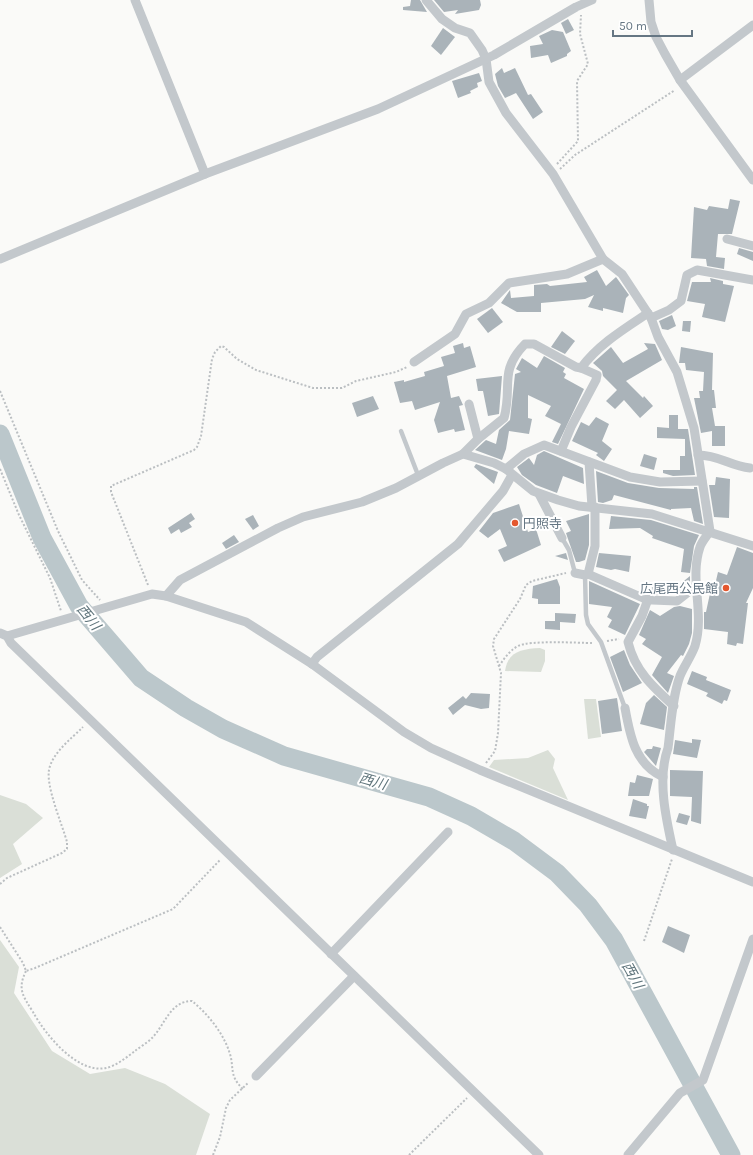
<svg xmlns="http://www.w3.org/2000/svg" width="753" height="1155" viewBox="0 0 753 1155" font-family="Karla,'Noto Sans JP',sans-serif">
  <rect width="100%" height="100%" fill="#fafaf8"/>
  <g fill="#dadfd7">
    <path d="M540,648L545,650V661L541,672L505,671C508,651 522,649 540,648Z"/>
    <polygon points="584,699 596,699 601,737 588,739"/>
    <polygon points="548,750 555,759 553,768 568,800 489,767 494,760 528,758"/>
    <polygon points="0,795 26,804 43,818 13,844 22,864 0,878"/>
    <polygon points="0,940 19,967 14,993 52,1051 90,1074 125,1068 165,1084 210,1114 196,1155 0,1155"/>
  </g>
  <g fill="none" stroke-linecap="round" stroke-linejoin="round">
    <polyline stroke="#bbc7cb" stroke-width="19" points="0,434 42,538 79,606 141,678 186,708 223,729 284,756 429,797 471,816 514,841 557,873 588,905 614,940 731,1155"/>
  </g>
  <g fill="#aab3b9">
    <polygon points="411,0 420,0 427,12 403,10 403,7 410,6"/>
    <polygon points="434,0 480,0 481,5 479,10 455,14 458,10 444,12"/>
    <polygon points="568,19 574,30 566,34 561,23"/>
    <polygon points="443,28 455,37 441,55 431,46"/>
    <polygon points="552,30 563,32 571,51 567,54 567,56 551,63 548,55 531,58 530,46 543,44 539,36"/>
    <polygon points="502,68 504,73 515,68 528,95 531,94 543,112 533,119 516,93 505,98 498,86 495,74"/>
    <polygon points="479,73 482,81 477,83 478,87 470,91 471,93 458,98 452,81"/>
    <polygon points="730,199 740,201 732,234 718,234 716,257 725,258 724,269 707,266 706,259 691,258 694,207 707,210 709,206 728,209"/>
    <polygon points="739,248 753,252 753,261 737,254"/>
    <polygon points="597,270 606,286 616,277 629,295 626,298 623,313 603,308 603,311 588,307 594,295 585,299 541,303 541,312 517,312 501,303 510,290 511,298 534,296 534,285 547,284 550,286 587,282 584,277"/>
    <polygon points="710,278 723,281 723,284 734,286 725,322 702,317 705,304 687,301 692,282 711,282"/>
    <polygon points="492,308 503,322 488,333 477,319"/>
    <polygon points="672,315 676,326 668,330 662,329 659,321"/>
    <polygon points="683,321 691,321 690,332 682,331"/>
    <polygon points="562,331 575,341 565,354 551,347"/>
    <polygon points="463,343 464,348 470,346 476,367 447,376 451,398 459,396 463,405 459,406 465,430 455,432 454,429 438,433 434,420 440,402 415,410 412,401 400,403 394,382 404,380 404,382 425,376 424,372 444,366 441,357 455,353 453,346"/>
    <polygon points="644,343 655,344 662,360 626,381 643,398 644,396 653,406 640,418 624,400 615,409 606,401 617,390 603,376 602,371 593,363 611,347 623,363 648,349"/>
    <polygon points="681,347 713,353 712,390 714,390 716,408 712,408 715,426 725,426 725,446 712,446 712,431 701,433 694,398 700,398 699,391 703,391 704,372 686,370 685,363 679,363"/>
    <polygon points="544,356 565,368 563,372 566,374 564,378 584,389 558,444 552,442 561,424 545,416 551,406 528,395 528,418 532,419 529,434 509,431 506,449 502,460 475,450 486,440 496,444 499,430 510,420 515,374 521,372 516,369 522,358 537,368"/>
    <polygon points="502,376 499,414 488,416 483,391 478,391 476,379"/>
    <polygon points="373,396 379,409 357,417 352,403"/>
    <polygon points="669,415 678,415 678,429 688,429 695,475 673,476 663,473 663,470 680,470 680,456 685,456 685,439 657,438 657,427 669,428"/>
    <polygon points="596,417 609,424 602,441 612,449 604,461 596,455 598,453 572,441 581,422 589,426"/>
    <polygon points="544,451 583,468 584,484 563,476 557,493 536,485 522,475 517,467 529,458 534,465 537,455"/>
    <polygon points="644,454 657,458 654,470 640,466"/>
    <polygon points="476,464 498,472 494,484 474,467"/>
    <polygon points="596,471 628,483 659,488 694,489 694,487 697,487 703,524 694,521 691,508 671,509 671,510 614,495 612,500 603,503 598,502"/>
    <polygon points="716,477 730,479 729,518 714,517 709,485 715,485"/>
    <polygon points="519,504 528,532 536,529 541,545 504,562 498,550 507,546 500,529 488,538 479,531 493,513"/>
    <polygon points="191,513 195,519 189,523 192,527 181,533 179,529 171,534 168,528"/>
    <polygon points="589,514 589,545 585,560 579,562 576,562 568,539 566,533 571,531 566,521"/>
    <polygon points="253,515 259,526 253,530 245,519"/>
    <polygon points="611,516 651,520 699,535 694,546 690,573 681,572 684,549 652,538 653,536 640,528 609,529"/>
    <polygon points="234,535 239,542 226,549 222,543"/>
    <polygon points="737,547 753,553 753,588 746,603 748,603 743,644 737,643 736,646 727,644 728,632 704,629 704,612 706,612 712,584 715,585 718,572 727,575"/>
    <polygon points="566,553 568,560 555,556"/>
    <polygon points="599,553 631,556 629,572 615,569 611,570 596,567"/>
    <polygon points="690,576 690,583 675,595 651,594 652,587 674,589"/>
    <polygon points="557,579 560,587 560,604 538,604 538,599 532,598 533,586"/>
    <polygon points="589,581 640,604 625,635 608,627 612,620 607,617 612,607 589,604"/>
    <polygon points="680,606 692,609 692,633 689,644 683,656 681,655 667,673 674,676 668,693 652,675 662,657 642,644 646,639 639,635 650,610 660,616 674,607"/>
    <polygon points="555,613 576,614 575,623 560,622 560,630 545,629 545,621 555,621"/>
    <polygon points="624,650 630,665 642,683 623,692 610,657"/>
    <polygon points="692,671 707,677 706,680 731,690 727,701 724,700 722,704 706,696 708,693 687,684"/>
    <polygon points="471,693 490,694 489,708 481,709 465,705 453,715 448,708 463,696 466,699"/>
    <polygon points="654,695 667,707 664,730 640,724 646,703"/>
    <polygon points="617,698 622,731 602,734 598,701"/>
    <polygon points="692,739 701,740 697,758 673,754 675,740 692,743"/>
    <polygon points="653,746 661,748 656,766 644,752 647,749 652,749"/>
    <polygon points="670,770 703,771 701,824 691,821 692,797 670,796"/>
    <polygon points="637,775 653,779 649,796 628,796 630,782 635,783"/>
    <polygon points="633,799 647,804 647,806 649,806 646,819 629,816"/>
    <polygon points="679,813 690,816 687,825 676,822"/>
    <polygon points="668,926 690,935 684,953 662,942"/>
  </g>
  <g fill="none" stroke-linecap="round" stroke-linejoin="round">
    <g stroke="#bbbfc2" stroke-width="2" stroke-dasharray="2 2" stroke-linecap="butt">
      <polyline points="557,164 578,141 577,81 588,64 580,34 581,15"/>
      <polyline points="560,169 575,155 675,90"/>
      <polyline points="0,391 58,531 82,580 100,600"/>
      <polyline points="0,469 19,515 50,578 61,611"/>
      <polyline points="148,585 111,492 111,486 194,450 197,447 201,436 212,359 215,352 221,346 224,347 237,359 256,370 313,388 342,388 356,381 396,372 407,367"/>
      <polyline points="607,641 619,639"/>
      <path d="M499,666C504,659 509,651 518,646C530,640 577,643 593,643"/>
      <polyline points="486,763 495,751 498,733 501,673 493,646 494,639 520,599 526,585 532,581 566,573"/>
      <path d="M0,884L7,878L62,853L67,849V842C62,824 46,787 49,770C52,753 72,738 83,727"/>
      <polyline points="0,927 23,963 26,971 35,968 173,909 220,860"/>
      <polyline points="644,941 672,859"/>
      <path d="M26,971C17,989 23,996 33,1012C45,1034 77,1074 106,1068C116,1066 127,1057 135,1051C140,1047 147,1043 152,1038C165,1025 170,1001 192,1001C207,1013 223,1033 229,1051C235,1067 228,1075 243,1089"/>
      <polyline points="213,1155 220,1137 226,1108 230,1100 249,1082"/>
      <polyline points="409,1155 467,1098"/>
    </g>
    <g stroke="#c3c8cc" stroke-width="4.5">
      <polyline points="401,431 418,475"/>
      <polyline points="562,538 569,550 575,573"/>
      <polyline points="585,575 586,615 588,624 601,642 625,708"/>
    </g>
    <g stroke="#c3c8cc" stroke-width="9">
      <polyline points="135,0 205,174"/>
      <path d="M426,0L442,19L455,28L470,33L482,50L486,59L489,82L506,113L553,174L603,259L622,274L651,318L658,337L677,372L694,428L710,531C707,536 702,541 700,547C689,579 705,613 695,646C691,657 684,666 680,676C672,698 671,725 668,748C657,779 666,819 673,850"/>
      <polyline points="649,0 651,22 656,37 665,54 680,80 753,180"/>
      <polyline points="680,80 753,25"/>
      <polyline points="727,239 753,246"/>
      <polyline points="0,259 205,174 378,109 494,55 576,7 592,0"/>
      <polyline points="651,318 669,310 681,301 687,275 697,270 753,280"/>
      <polyline points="414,362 455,334 466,314 489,303 509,283 567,274 603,259"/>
      <polyline points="469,404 478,439"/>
      <polyline points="561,451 571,427 596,380 597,375 581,368"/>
      <path d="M463,454L478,439L504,418C513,386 498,372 525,344H534L576,367L581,368C599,344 624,329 648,313"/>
      <path d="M698,455C719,455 730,466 750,468"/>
      <polyline points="589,462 592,507"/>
      <polyline points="506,469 524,454 544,445 630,477 660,482 702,481"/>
      <polyline points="539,494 562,538"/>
      <polyline points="575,573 585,575 588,574 643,598 652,600 677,601 696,586"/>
      <polyline points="588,574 595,546 595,507"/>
      <polyline points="166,596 180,580 278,528 303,517 362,502 396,488 443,463 463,454 494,463 506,469 533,491 558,500 579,506 652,514 753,546"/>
      <path d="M648,599L642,616L628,642C635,671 653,687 674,706"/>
      <polyline points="0,633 7,636 11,643 539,1155"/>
      <polyline points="7,636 152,594 166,596 246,622 312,664 404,732 431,748 480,770 753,882"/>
      <polyline points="312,664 317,657 458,544 503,491 512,475"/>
      <path d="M625,708C630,736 635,764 663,777"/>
      <polyline points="331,954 448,832"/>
      <polyline points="256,1076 354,976"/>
      <polyline points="628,1155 680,1093 703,1080 753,939"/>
    </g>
  </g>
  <g fill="#e4572e" stroke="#fff" stroke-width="1.5">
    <circle cx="515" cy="523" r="4"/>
    <circle cx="726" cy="588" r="4"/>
  </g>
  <g text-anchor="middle" stroke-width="4" stroke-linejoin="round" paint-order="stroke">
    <g font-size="13" fill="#657683" stroke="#fff" text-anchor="start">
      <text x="523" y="528">円照寺</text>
      <text x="718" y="593" text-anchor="end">広尾西公民館</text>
    </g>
    <g font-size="14" font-style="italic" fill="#60757c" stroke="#fff">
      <text transform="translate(89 617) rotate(51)" y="5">西川</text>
      <text transform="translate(373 781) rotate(16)" y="5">西川</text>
      <text transform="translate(633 975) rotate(61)" y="5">西川</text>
    </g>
  </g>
  <path d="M613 30v6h79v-6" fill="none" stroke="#657683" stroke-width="2"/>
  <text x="619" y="30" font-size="12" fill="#657683" stroke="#ffffff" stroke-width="3" paint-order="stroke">50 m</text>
</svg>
